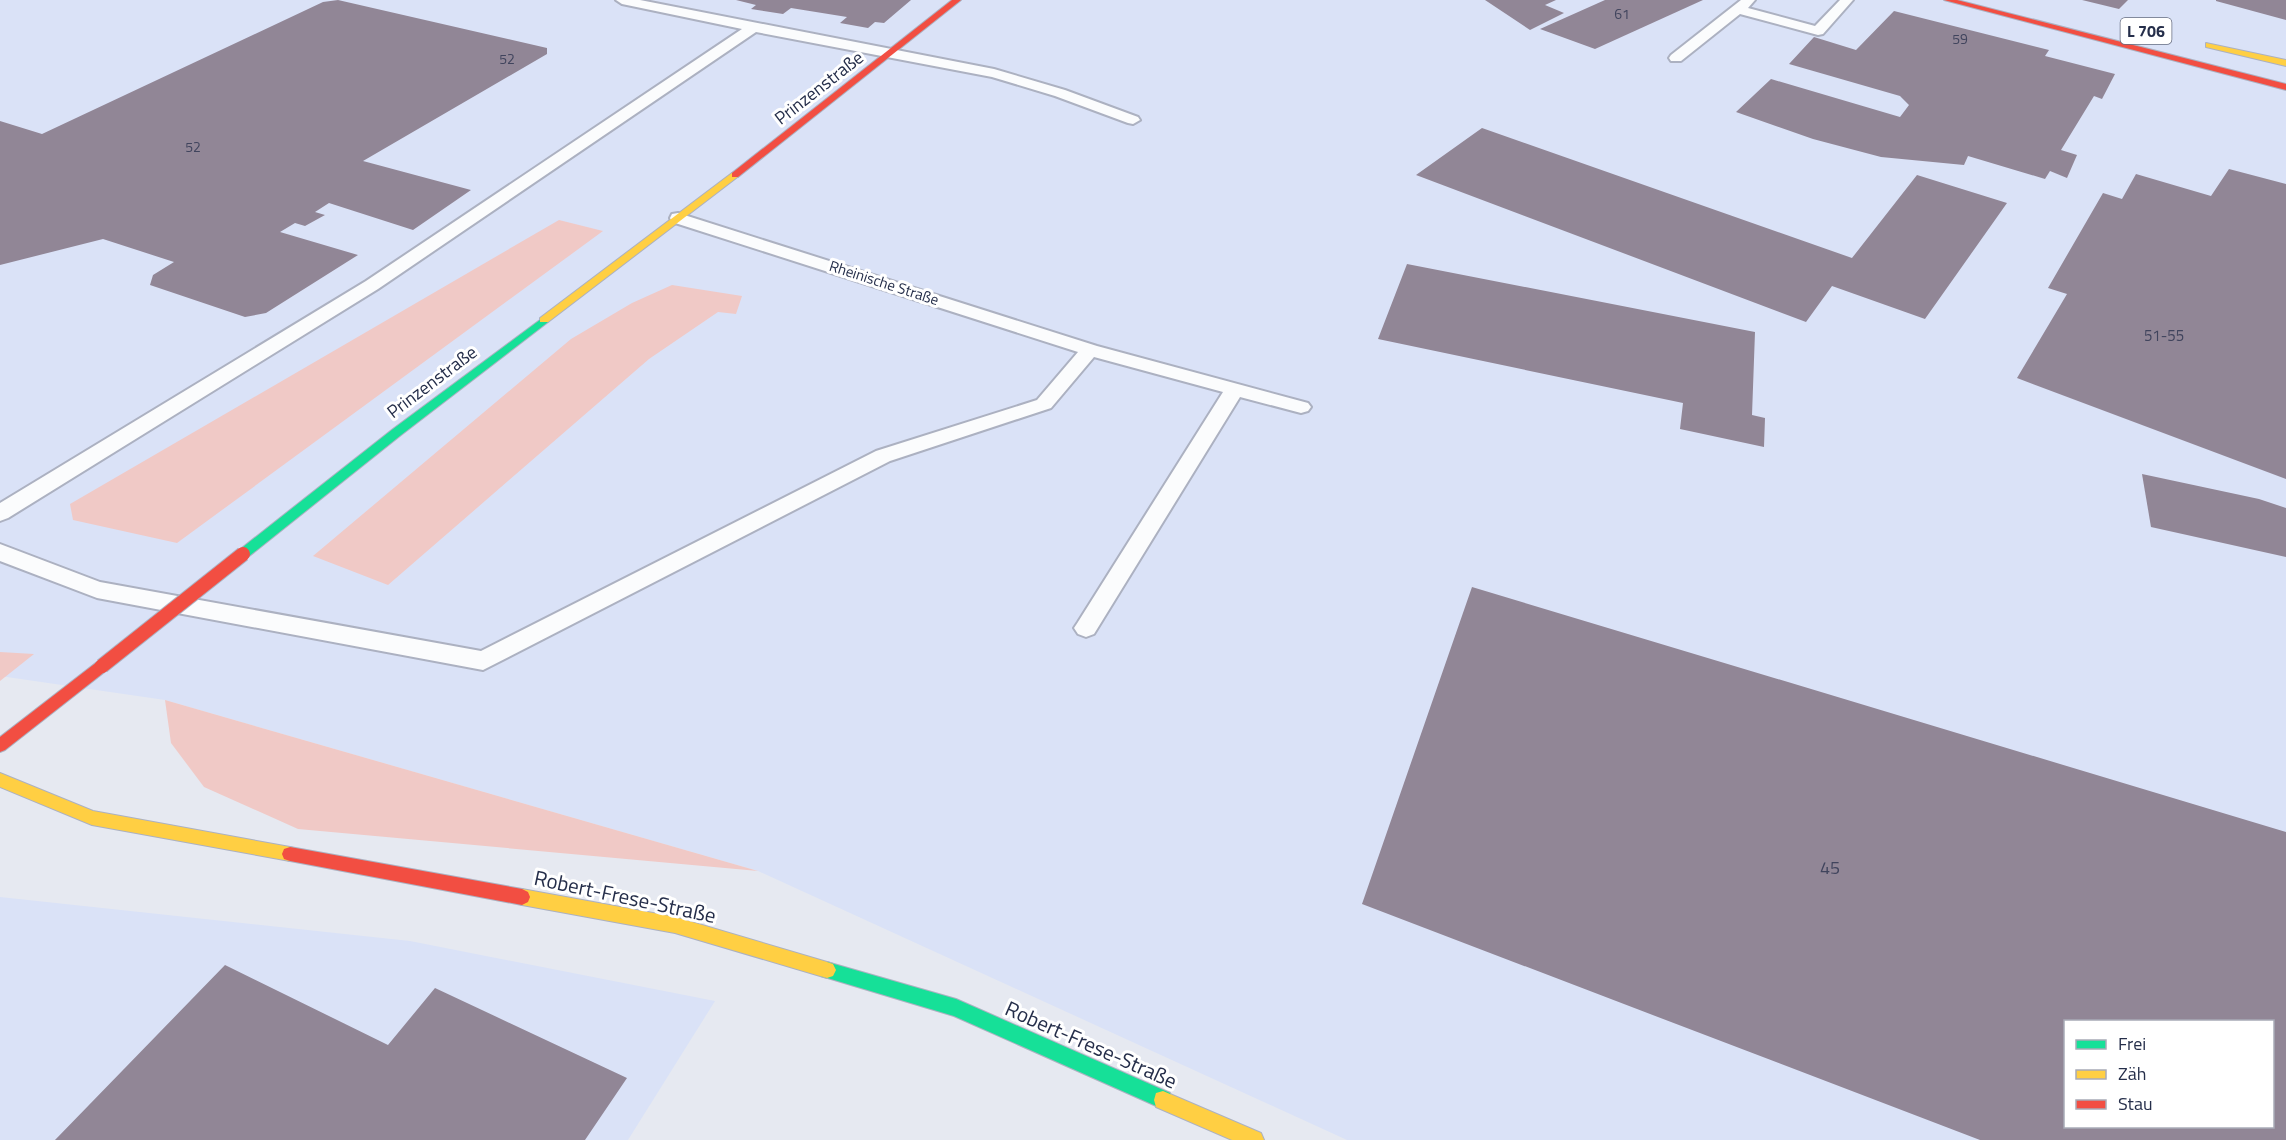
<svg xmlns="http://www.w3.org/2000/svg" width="2286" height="1140" viewBox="0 0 2286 1140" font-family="'Titillium Web',sans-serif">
  <rect width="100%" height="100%" fill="#e6e9f1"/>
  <g fill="#dae2f7" fill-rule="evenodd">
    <path d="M0,0H2286V1140H1347L758,871L165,700L0,676ZM2066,1022H2272V1126H2066Z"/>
    <polygon points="0,897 410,941 715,1001 628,1140 0,1140"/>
  </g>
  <g fill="#f0c9c6">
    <polygon points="559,220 603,231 177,543 73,520 70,504"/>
    <polygon points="672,285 742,296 736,314 718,312 649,359 388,585 313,556 571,339 632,303"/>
    <polygon points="0,652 34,654 0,681"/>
    <polygon points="165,700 758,871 298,829 204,787 171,743"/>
  </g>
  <g fill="#918696" fill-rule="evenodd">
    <polygon points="338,0 547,48 547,54 363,161 471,190 413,230 329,203 315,212 325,215 305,226 295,223 280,232 358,255 266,313 245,317 150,285 153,275 174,262 103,239 0,265 0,121 42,134 323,2"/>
    <polygon points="736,0 911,0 884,23 875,22 868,28 840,23 847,17 791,8 783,14 751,9 756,5"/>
    <polygon points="1485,0 1556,0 1545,5 1564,13 1530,30"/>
    <polygon points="1605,0 1703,0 1595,49 1540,29"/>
    <polygon points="2082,0 2128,0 2119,9"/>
    <polygon points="2286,0 2286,20 2216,1 2216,0"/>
    <polygon points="1894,11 2049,50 2045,56 2115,74 2102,99 2094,96 2061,150 2077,155 2067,178 2050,171 2045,179 1968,156 1964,165 1881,157 1813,139 1736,112 1771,79 1900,117 1909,105 1900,96 1789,64 1814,37 1856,50"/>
    <polygon points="1482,128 1852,258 1917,175 2007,203 1925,319 1832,286 1806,322 1416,175"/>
    <polygon points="2229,169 2286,184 2286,479 2017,378 2067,294 2048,288 2103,193 2122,199 2136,174 2211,196"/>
    <polygon points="1407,264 1755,332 1752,415 1765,418 1764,447 1680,429 1683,403 1378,339"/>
    <polygon points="2142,474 2259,499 2286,508 2286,557 2151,527"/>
    <path d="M1472,587L2286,832V1140H1980L1362,904ZM2066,1022H2272V1126H2066Z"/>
    <polygon points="225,965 388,1045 435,988 627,1078 585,1140 55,1140"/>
  </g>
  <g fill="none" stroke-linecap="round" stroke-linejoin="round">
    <defs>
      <g id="lane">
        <polygon points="616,0 640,0 994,69 1065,90 1138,117 1140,120 1133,124 1128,123 1055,96 992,77 756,32 378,289 8,518 0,521 0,503 366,281 742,29 622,4"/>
        <polygon points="1741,0 1755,0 1748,8 1815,26 1840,0 1853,0 1823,34 1818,35 1740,14 1681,61 1671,61 1669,58 1671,55"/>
        <polygon points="678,213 1097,346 1308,403 1311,407 1308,411 1301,413 1240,397 1094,634 1086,637 1078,634 1074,628 1078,622 1223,392 1094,357 1051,408 890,461 483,670 97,598 0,561 0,544 100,582 481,651 876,451 1037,400 1078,352 672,222 670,218 672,214"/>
      </g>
      <g id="fast">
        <polygon points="544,317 548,318 548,322 401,435 248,557 238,557 236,554 238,551 393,429"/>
        <polygon points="827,962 956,999 1170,1093 1172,1100 1170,1107 1163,1109 954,1016 821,976 818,970 821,964"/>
      </g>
      <g id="slow">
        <polygon points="2206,43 2286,60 2286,66 2206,47"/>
        <polygon points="732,173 740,175 548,322 540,322 540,318"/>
        <polygon points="0,773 93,811 290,847 296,849 298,854 296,859 290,861 92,825 0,787"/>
        <polygon points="522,889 675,917 827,962 833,964 836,970 833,976 827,978 675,933 522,905 516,902 514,897 516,892"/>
        <polygon points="1163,1091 1261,1133 1264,1140 1232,1140 1156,1107 1154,1100 1156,1093"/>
      </g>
      <g id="jam">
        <polygon points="952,0 961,0 738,177 732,177 732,173"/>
        <polygon points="1944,0 1957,0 2286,84 2286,90"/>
        <polygon points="102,660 107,662 109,666 107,670 5,750 0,752 0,737 97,662"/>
        <polygon points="290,847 522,889 528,892 530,897 528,902 522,905 290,861 284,859 282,854 284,849"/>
      </g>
    </defs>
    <use href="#lane" stroke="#acb1c1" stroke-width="4"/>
    <use href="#fast" stroke="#acb1c1" stroke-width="2"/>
    <use href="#slow" stroke="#acb1c1" stroke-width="2"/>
    <use href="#jam" stroke="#acb1c1" stroke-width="2"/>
    <use href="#lane" fill="#fbfcfd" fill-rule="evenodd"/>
    <use href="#fast" fill="#16e098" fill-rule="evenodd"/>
    <use href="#slow" fill="#ffcf43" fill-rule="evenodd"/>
    <use href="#jam" fill="#f24e42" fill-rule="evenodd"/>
    <defs>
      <polyline id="jam-bridge" points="102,666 243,554"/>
    </defs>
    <use href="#jam-bridge" stroke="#acb1c1" stroke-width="16" stroke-linecap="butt"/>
    <use href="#jam-bridge" stroke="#f24e42" stroke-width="14"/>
  </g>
  <g text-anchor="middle" stroke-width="6" stroke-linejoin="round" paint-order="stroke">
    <g font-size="14" fill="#40445d">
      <text x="1622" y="19">61</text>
      <text x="1960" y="44">59</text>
      <text x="507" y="64">52</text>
      <text x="193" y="152">52</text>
    </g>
    <g font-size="15" fill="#252e4a" stroke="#fff">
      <text transform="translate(884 283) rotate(18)" y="5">Rheinische Straße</text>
    </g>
    <g font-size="15" fill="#40445d">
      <text x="2164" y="341">51-55</text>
    </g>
    <rect fill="#fff" stroke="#666d80" stroke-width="1.5" x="2120.5" y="18" width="51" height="26" rx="4.5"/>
    <g font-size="16" font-weight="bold" fill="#252e4a">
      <text x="2146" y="37">L 706</text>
    </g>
    <g font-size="18" fill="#252e4a" stroke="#fff">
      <text transform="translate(819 88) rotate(-38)" y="6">Prinzenstraße</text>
      <text transform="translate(432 382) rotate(-37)" y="6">Prinzenstraße</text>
    </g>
    <g font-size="18" fill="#40445d">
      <text x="1830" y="874">45</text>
    </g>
    <g font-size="21" fill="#252e4a" stroke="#fff">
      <text transform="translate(625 897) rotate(12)" y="7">Robert-Frese-Straße</text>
      <text transform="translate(1091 1045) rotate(24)" y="7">Robert-Frese-Straße</text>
    </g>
  </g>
  <rect x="2064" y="1020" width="210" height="108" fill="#ffffff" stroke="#a8abb7" stroke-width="1.5"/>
  <rect x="2076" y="1040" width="30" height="9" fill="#16e098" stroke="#a8abb7" stroke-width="1.5"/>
  <text x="2118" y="1050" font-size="18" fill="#252e4a">Frei</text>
  <rect x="2076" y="1070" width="30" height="9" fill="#ffcf43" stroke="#a8abb7" stroke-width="1.5"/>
  <text x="2118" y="1080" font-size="18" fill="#252e4a">Zäh</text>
  <rect x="2076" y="1100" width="30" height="9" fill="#f24e42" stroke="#a8abb7" stroke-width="1.5"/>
  <text x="2118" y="1110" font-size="18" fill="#252e4a">Stau</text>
</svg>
